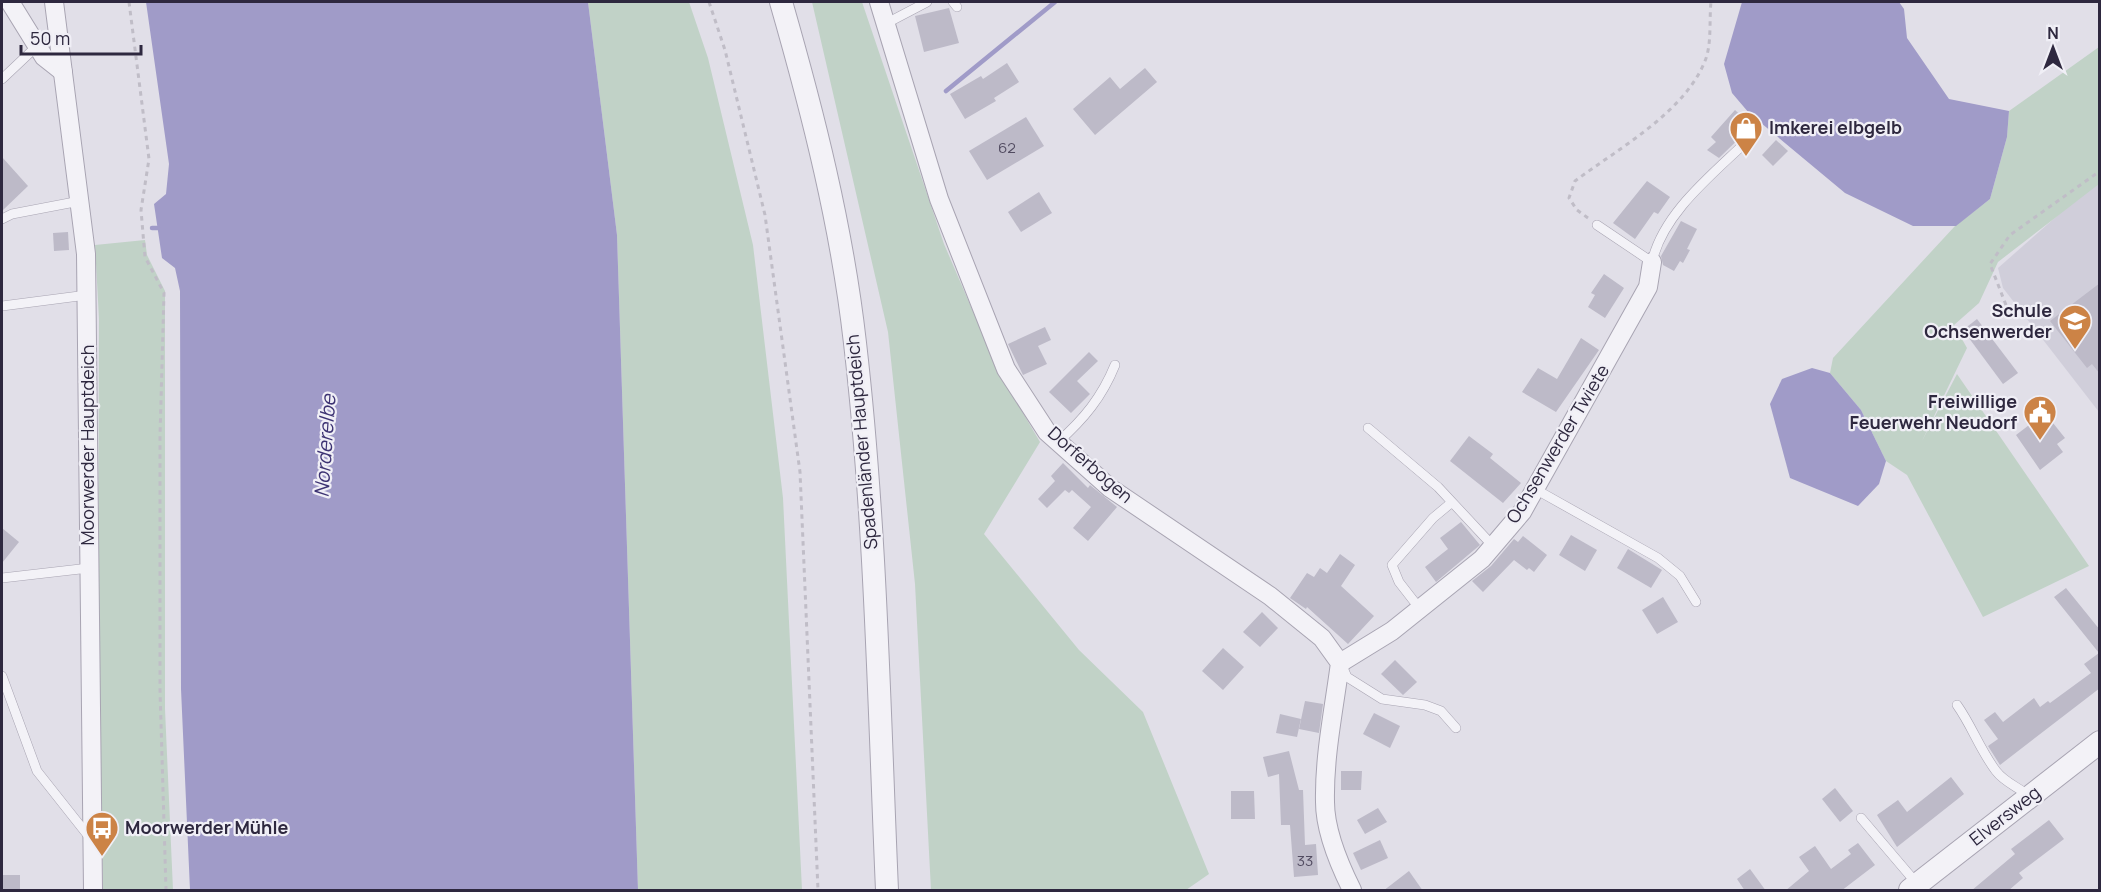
<svg xmlns="http://www.w3.org/2000/svg" width="2101" height="892" viewBox="0 0 2101 892" font-family="Manrope,sans-serif">
  <rect width="100%" height="100%" fill="#e1dfe8"/>
  <polygon fill="#d0ceda" points="2099,179 2099,412 2003,288 1998,268"/>
  <g fill="#c1d2c7">
    <polygon points="588,2 689,2 708,58 753,245 783,498 802,890 638,890 617,235"/>
    <polygon points="812,2 862,2 944,244 999,372 1040,442 984,534 1079,650 1143,712 1209,874 1186,890 931,890 915,584 888,332"/>
    <polygon points="2099,47 2099,184 1998,262 1979,303 1954,325 1967,348 1922,441 1957,374 2089,566 1983,617 1907,475 1886,461 1861,410 1830,373 1833,358 1955,226 1990,199 2007,137 2009,111"/>
    <polygon points="145,240 147,255 165,291 165,709 173,890 103,890 98,673 99,319 95,245"/>
  </g>
  <g fill="#a09bc8">
    <polygon points="146,2 588,2 617,235 638,890 190,890 181,689 180,291 175,268 162,258 154,204 166,194 169,164"/>
    <polygon points="1742,2 1899,2 1904,9 1907,38 1949,99 2009,111 2007,137 1990,199 1956,226 1913,226 1845,193 1749,113 1732,93 1724,64"/>
    <polygon points="1812,368 1830,373 1861,410 1886,461 1879,484 1858,506 1790,478 1770,404 1782,379"/>
  </g>
  <g fill="none" stroke-linecap="round" stroke-linejoin="round">
    <g stroke="#a09bc8" stroke-width="4.5">
      <polyline points="946,91 1055,2"/>
      <polyline points="152,228 158,228"/>
    </g>
  </g>
  <g fill="#bdbac8">
    <polygon points="949,8 959,43 924,52 915,16"/>
    <polygon points="1007,63 1019,82 994,98 996,101 965,119 950,94 981,76 983,79"/>
    <polygon points="1145,68 1157,82 1095,135 1073,109 1110,77 1120,89"/>
    <polygon points="1735,110 1752,126 1719,158 1707,150 1716,142 1711,137"/>
    <polygon points="1026,117 1044,146 987,180 969,151"/>
    <polygon points="1776,140 1788,151 1773,166 1762,155"/>
    <polygon points="2,157 28,186 2,211"/>
    <polygon points="1647,181 1670,197 1658,214 1654,212 1635,239 1613,223"/>
    <polygon points="1039,192 1052,213 1021,232 1008,212"/>
    <polygon points="1681,221 1697,229 1687,249 1690,250 1683,263 1680,261 1674,271 1663,265 1661,256"/>
    <polygon points="68,232 69,250 54,251 53,233"/>
    <polygon points="1604,274 1624,288 1605,318 1588,307 1595,295 1591,293"/>
    <polygon points="2100,283 2100,374 2092,364 2087,368 2050,321"/>
    <polygon points="1977,319 2018,373 2003,384 1963,330"/>
    <polygon points="1045,327 1051,340 1038,346 1047,364 1023,375 1008,344"/>
    <polygon points="1581,338 1599,350 1556,412 1522,392 1538,368 1557,379"/>
    <polygon points="1089,352 1098,361 1077,381 1090,394 1071,413 1049,392"/>
    <polygon points="2045,413 2065,438 2057,444 2063,452 2040,470 2016,435"/>
    <polygon points="1469,436 1493,454 1490,458 1521,483 1503,503 1450,461"/>
    <polygon points="1063,463 1088,488 1090,485 1117,507 1088,541 1073,528 1091,507 1072,490 1069,493 1065,490 1047,508 1038,499 1055,481 1051,476"/>
    <polygon points="1461,522 1480,545 1436,582 1425,567 1448,549 1440,538"/>
    <polygon points="2,528 19,542 2,563"/>
    <polygon points="1571,535 1597,550 1585,571 1559,555"/>
    <polygon points="1523,536 1547,555 1534,572 1529,568 1527,570 1514,560 1483,592 1472,581 1491,566 1514,539 1518,542"/>
    <polygon points="1628,549 1662,570 1651,588 1617,568"/>
    <polygon points="1340,554 1355,565 1341,586 1374,616 1348,644 1307,607 1306,609 1290,598 1307,573 1314,577 1320,568 1327,573"/>
    <polygon points="2066,588 2100,630 2100,688 2000,765 1988,746 1998,739 1984,720 1995,712 2003,722 2034,698 2040,707 2048,701 2050,703 2091,673 2084,664 2099,653 2054,597"/>
    <polygon points="1663,597 1678,622 1657,634 1642,610"/>
    <polygon points="1262,612 1278,628 1260,647 1243,632"/>
    <polygon points="1223,648 1244,667 1223,690 1202,671"/>
    <polygon points="1395,660 1417,682 1403,695 1381,674"/>
    <polygon points="1305,701 1323,704 1319,733 1299,729"/>
    <polygon points="1374,713 1400,726 1390,748 1363,734"/>
    <polygon points="1280,714 1301,719 1297,737 1276,733"/>
    <polygon points="1289,751 1299,790 1303,790 1305,845 1316,844 1318,875 1294,877 1290,825 1281,825 1279,774 1268,777 1263,757"/>
    <polygon points="1341,771 1362,771 1361,790 1341,790"/>
    <polygon points="1951,777 1964,794 1897,847 1877,815 1898,800 1907,812"/>
    <polygon points="1835,788 1853,811 1840,822 1822,799"/>
    <polygon points="1231,791 1254,791 1255,819 1231,819"/>
    <polygon points="1378,808 1387,822 1365,834 1357,820"/>
    <polygon points="2049,820 2064,839 2019,873 2023,878 2008,891 1971,891 2015,854 2011,849"/>
    <polygon points="1380,840 1388,858 1361,870 1353,853"/>
    <polygon points="1858,843 1875,865 1841,891 1785,891 1809,871 1799,857 1815,846 1831,869 1851,854 1848,850"/>
    <polygon points="1750,869 1766,891 1745,891 1737,879"/>
    <polygon points="1409,871 1423,891 1383,891"/>
    <rect x="2" y="875" width="18" height="16"/>
  </g>
  <g fill="none" stroke-linecap="round" stroke-linejoin="round">
    <defs>
      <g id="service">
        <polyline points="953,2 957,7"/>
        <polyline points="887,23 927,2"/>
        <polyline points="2,79 37,46"/>
        <polyline points="2,219 12,214 80,201"/>
        <path d="M1597,225L1652,262C1663,213 1712,175 1747,141"/>
        <polyline points="2,306 87,295"/>
        <polyline points="1368,428 1438,487 1493,546"/>
        <path d="M1058,442C1084,419 1102,397 1115,365"/>
        <polyline points="1535,489 1658,558 1680,576 1696,602"/>
        <polyline points="2,578 89,568"/>
        <polyline points="1420,609 1399,582 1392,565 1433,518 1451,503"/>
        <polyline points="1343,668 1347,677 1382,699 1425,705 1441,711 1456,728"/>
        <polyline points="2,676 37,771 90,838"/>
        <path d="M1957,705C1972,726 1980,750 1996,771C2005,783 2019,787 2030,797"/>
        <polyline points="1861,818 1918,885"/>
      </g>
      <g id="minor">
        <polyline points="10,2 44,57 63,72"/>
        <polyline points="54,2 86,254 93,890"/>
        <path d="M879,2L939,199L1006,369L1047,432L1110,488L1270,596L1322,638L1340,663C1334,709 1324,756 1325,802C1325,830 1340,866 1352,890"/>
        <polyline points="1340,663 1392,631 1482,559 1522,512 1648,287 1652,262"/>
      </g>
      <g id="tertiary">
        <path d="M781,2C813,113 842,227 855,343C876,524 879,708 887,890"/>
        <polyline points="1910,890 2100,742"/>
      </g>
    </defs>
    <use href="#service" stroke="#a8a4b2" stroke-width="10"/>
    <use href="#minor" stroke="#a8a4b2" stroke-width="20"/>
    <use href="#tertiary" stroke="#a8a4b2" stroke-width="24"/>
    <g stroke="#c0bdc7" stroke-width="3" stroke-dasharray="4.5 4.5" stroke-linecap="butt">
      <polyline points="129,2 149,159 141,210 145,257 164,293 160,436 160,690 166,890"/>
      <polyline points="709,2 725,50 765,215 800,472 818,890"/>
      <path d="M1588,218L1577,210L1569,198L1575,181C1619,148 1684,113 1705,61C1712,44 1709,20 1711,2"/>
      <polyline points="2006,305 1990,264 2010,235 2100,171"/>
    </g>
    <use href="#service" stroke="#f3f2f7" stroke-width="9"/>
    <use href="#minor" stroke="#f3f2f7" stroke-width="18"/>
    <use href="#tertiary" stroke="#f3f2f7" stroke-width="22"/>
  </g>
  <defs>
    <symbol id="shop-pin" viewBox="-11 -11 22 30"><path d="M0 17L-7.5 6A9.5 9.5 0 1 1 7.5 6Z" fill="#cc8346" stroke="#f0eff6"/><path d="M-5-2.5h2.3a2.7 3.5 0 0 1 5.4 0H5L5.5 6h-11ZM-1.5-2.5h3a1.5 2.3 0 0 0-3 0Z" fill="#fff"/></symbol>
    <symbol id="school-pin" viewBox="-11 -11 22 30"><path d="M0 17L-7.5 6A9.5 9.5 0 1 1 7.5 6Z" fill="#cc8346" stroke="#f0eff6"/><path d="M0-5L7-2L0 1L-7-2ZM-4 1L0 2.5L4 1V4Q0 6-4 4Z" fill="#fff"/></symbol>
    <symbol id="civic-pin" viewBox="-11 -11 22 30"><path d="M0 17L-7.5 6A9.5 9.5 0 1 1 7.5 6Z" fill="#cc8346" stroke="#f0eff6"/><path d="M-.6-6.5H3V-4.5H.6V-3L4-1V1h2V6H-6V1h2V-1L-.6-3ZM-1.2 2.5V6h2.4V2.5Z" fill="#fff"/></symbol>
    <symbol id="bus-pin" viewBox="-11 -11 22 30"><path d="M0 17L-7.5 6A9.5 9.5 0 1 1 7.5 6Z" fill="#cc8346" stroke="#f0eff6"/><path d="M-5-6H5V4H4V6H2V4H-2V6H-4V4H-5ZM-3.5-4V0h7V-4ZM-3.5 1.2v1.5H-2V1.2ZM2 1.2v1.5H3.5V1.2Z" fill="#fff"/></symbol>
  </defs>
  <g fill-rule="evenodd">
    <use href="#shop-pin" x="1727" y="109" width="38" height="52"/>
    <use href="#school-pin" x="2056" y="302" width="38" height="52"/>
    <use href="#civic-pin" x="2021" y="393" width="38" height="52"/>
    <use href="#bus-pin" x="83" y="809" width="38" height="52"/>
  </g>
  <g text-anchor="middle" stroke-width="4.5" stroke-linejoin="round" paint-order="stroke">
    <g font-size="15" fill="#524c61">
      <text x="1007" y="153">62</text>
      <text x="1305" y="866">33</text>
    </g>
    <g font-size="18" font-weight="bold" fill="#2e283f" stroke="#f0eff6" text-anchor="start">
      <text x="1769" y="134">Imkerei elbgelb</text>
      <text x="2052" y="317" text-anchor="end">Schule<tspan x="2052" dy="21">Ochsenwerder</tspan></text>
      <text x="2017" y="408" text-anchor="end">Freiwillige<tspan x="2017" dy="21">Feuerwehr Neudorf</tspan></text>
      <text x="125" y="834">Moorwerder Mühle</text>
    </g>
    <g font-size="18" fill="#2e283f" stroke="#f0eff6">
      <text transform="translate(862 442) rotate(-95)" y="6">Spadenländer Hauptdeich</text>
      <text transform="translate(1558 444) rotate(-59)" y="6">Ochsenwerder Twiete</text>
      <text transform="translate(88 445) rotate(-90)" y="6">Moorwerder Hauptdeich</text>
      <text transform="translate(1090 465) rotate(41)" y="6">Dorferbogen</text>
      <text transform="translate(2005 816) rotate(-38)" y="6">Elversweg</text>
    </g>
    <g font-size="20" font-style="italic" fill="#3d3373" stroke="#f0eff6">
      <text transform="translate(325 446) rotate(-86)" y="7">Norderelbe</text>
    </g>
  </g>
  <rect width="2101" height="892" fill="none" stroke="#2e283f" stroke-width="6"/>
  <g transform="translate(2053 48)" stroke="#f0eff6" stroke-width="4.5" paint-order="stroke">
  <path d="M0-4.5L10 22L0 15L-10 22Z" fill="#2e283f"/>
  <text y="-9" font-size="16" font-weight="bold" text-anchor="middle" fill="#2e283f">N</text>
  </g>
  <path d="M21 45v9h120v-9" fill="none" stroke="#2e283f" stroke-width="3"/>
  <text x="30" y="45" font-size="18" fill="#2e283f" stroke="#f0eff6" stroke-width="4.5" paint-order="stroke">50 m</text>
</svg>
